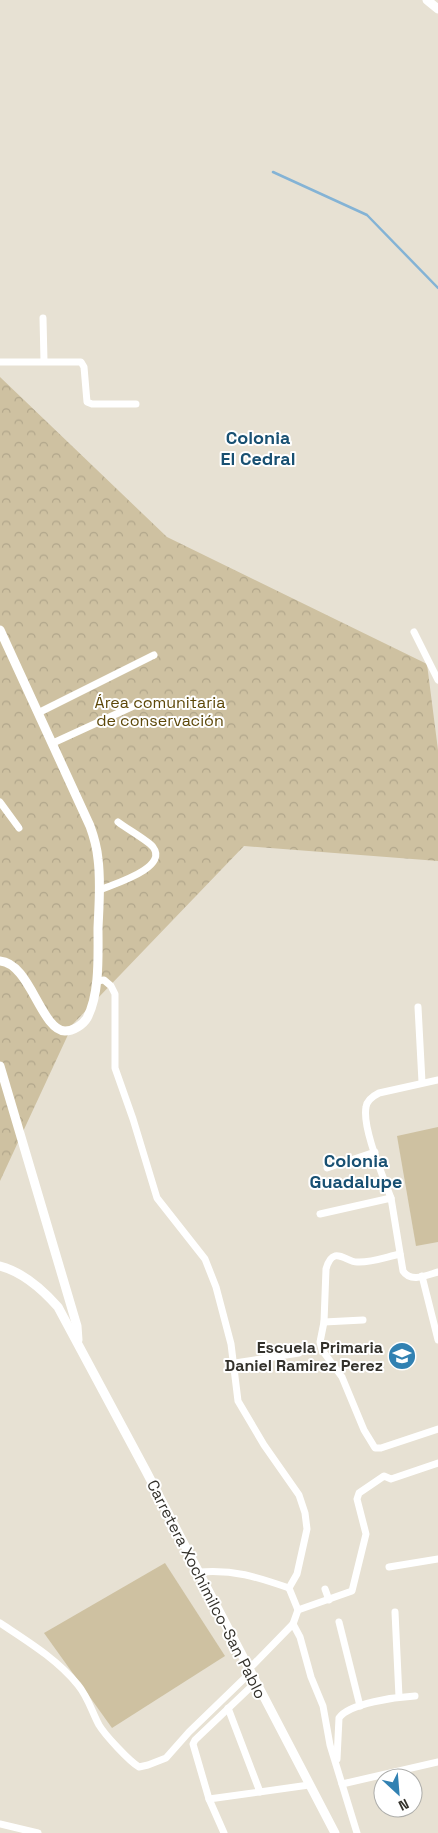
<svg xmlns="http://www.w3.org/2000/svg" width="438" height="1833" viewBox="0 0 438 1833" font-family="'Space Grotesk',sans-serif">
  <defs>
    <pattern id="park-crowns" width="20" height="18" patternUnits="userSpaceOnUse" patternTransform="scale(1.25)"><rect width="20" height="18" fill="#cec1a1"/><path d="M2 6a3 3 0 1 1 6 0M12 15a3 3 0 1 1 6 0" fill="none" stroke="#b1a68b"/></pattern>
  </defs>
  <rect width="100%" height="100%" fill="#e7e1d3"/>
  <polygon fill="url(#park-crowns)" points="0,377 167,537 427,664 438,750 438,861 244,846 73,1024 0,1181"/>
  <g fill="#cec1a1">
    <polygon points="438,1127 438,1242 416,1246 397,1136"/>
    <polygon points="165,1563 225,1656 112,1728 44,1633"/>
  </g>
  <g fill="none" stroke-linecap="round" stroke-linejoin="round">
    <polyline stroke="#84b3d5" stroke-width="2.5" points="273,172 367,215 438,288"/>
    <g stroke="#fff" stroke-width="7">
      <polyline points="43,318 44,361"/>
      <polyline points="0,362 81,362 84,367 87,402 92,404 136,404"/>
      <polyline points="414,632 438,680"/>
      <polyline points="38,713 154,655"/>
      <polyline points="53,743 138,704"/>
      <polyline points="0,802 19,828"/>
      <path d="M100,890C113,884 169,868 153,847C147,840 127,829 118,822"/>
      <polyline points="97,981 104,980 111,986 115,994 115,1068 133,1119 157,1198 205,1259 216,1287 231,1344 238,1401 264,1445 299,1495 305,1513 307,1529 297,1574 289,1588 298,1610"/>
      <polyline points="418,1007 422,1082"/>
      <polyline points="327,1168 375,1152"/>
      <path d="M391,1198C383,1176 362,1128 366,1107C367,1100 373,1096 379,1093L438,1080"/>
      <path d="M320,1214L391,1198L403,1271C411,1283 427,1275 438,1272"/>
      <path d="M400,1254C386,1257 370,1263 357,1262C346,1262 333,1244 326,1269L324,1322L320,1342L322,1350L342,1377L364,1430L375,1448H381L438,1429"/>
      <polyline points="422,1276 438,1340"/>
      <polyline points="324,1322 363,1320"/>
      <polyline points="235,1363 299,1353"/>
      <polyline points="389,1567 438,1559"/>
      <path d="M199,1572C233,1569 257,1577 289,1588"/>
      <polyline points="325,1589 329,1600"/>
      <polyline points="395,1612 399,1697"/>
      <polyline points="339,1622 360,1706"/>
      <path d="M0,1623C27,1641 57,1659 78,1685C88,1697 92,1712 99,1725C105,1735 129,1761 139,1767L148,1765L166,1758L189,1732L251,1672"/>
      <polyline points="293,1624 300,1637 311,1677 323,1706 330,1745 357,1833"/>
      <polyline points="249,1669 293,1624 298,1610 352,1591 366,1534 357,1499 359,1493 384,1476 391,1479 438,1463"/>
      <polyline points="228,1708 260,1792"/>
      <path d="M337,1759L339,1718C349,1703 397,1697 415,1696"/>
      <polyline points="342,1784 438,1762"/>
      <polyline points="209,1799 309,1785"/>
      <polyline points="0,1824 38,1833"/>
      <polyline points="224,1833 209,1799 193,1744 195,1740 256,1682"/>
    </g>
    <g stroke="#fff" stroke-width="9">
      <polyline points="427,0 438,9"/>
      <path d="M0,630L90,826C94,837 97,848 98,859C101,882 99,905 98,928C98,955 100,994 87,1018C83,1025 73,1031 65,1031C41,1030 30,963 0,961"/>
      <polyline points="0,1066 77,1326 78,1340"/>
      <path d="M0,1266C23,1272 43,1290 58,1307L146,1471L335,1833"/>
    </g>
  </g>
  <defs>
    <symbol id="school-disc" viewBox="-11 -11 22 22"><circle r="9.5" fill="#3181b2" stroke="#fff"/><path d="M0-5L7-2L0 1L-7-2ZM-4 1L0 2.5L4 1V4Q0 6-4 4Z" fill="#fff"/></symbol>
  </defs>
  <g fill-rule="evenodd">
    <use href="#school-disc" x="386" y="1340" width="32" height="32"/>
  </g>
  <g text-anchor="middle" stroke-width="4" stroke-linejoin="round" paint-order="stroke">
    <g font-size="16" fill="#5c4708" stroke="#fff">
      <text x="160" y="708">Área comunitaria<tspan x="160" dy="18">de conservación</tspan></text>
    </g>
    <g font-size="16" font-weight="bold" fill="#33312b" stroke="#fff" text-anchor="end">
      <text x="383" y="1353">Escuela Primaria<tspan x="383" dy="18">Daniel Ramirez Perez</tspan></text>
    </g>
    <g font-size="16" fill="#33312b" stroke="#fff">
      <text transform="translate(207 1589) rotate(63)" y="6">Carretera Xochimilco-San Pablo</text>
    </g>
    <g font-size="18" font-weight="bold" fill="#185072" stroke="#fff">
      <text x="258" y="444">Colonia<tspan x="258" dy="21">El Cedral</tspan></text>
      <text x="356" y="1167">Colonia<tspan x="356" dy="21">Guadalupe</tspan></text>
    </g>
  </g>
  <g transform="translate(398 1793) rotate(154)"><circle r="24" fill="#ffffff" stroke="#adadaa"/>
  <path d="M0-4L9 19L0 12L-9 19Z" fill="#3181b2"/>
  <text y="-8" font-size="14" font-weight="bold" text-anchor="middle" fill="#33312b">N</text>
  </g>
</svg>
